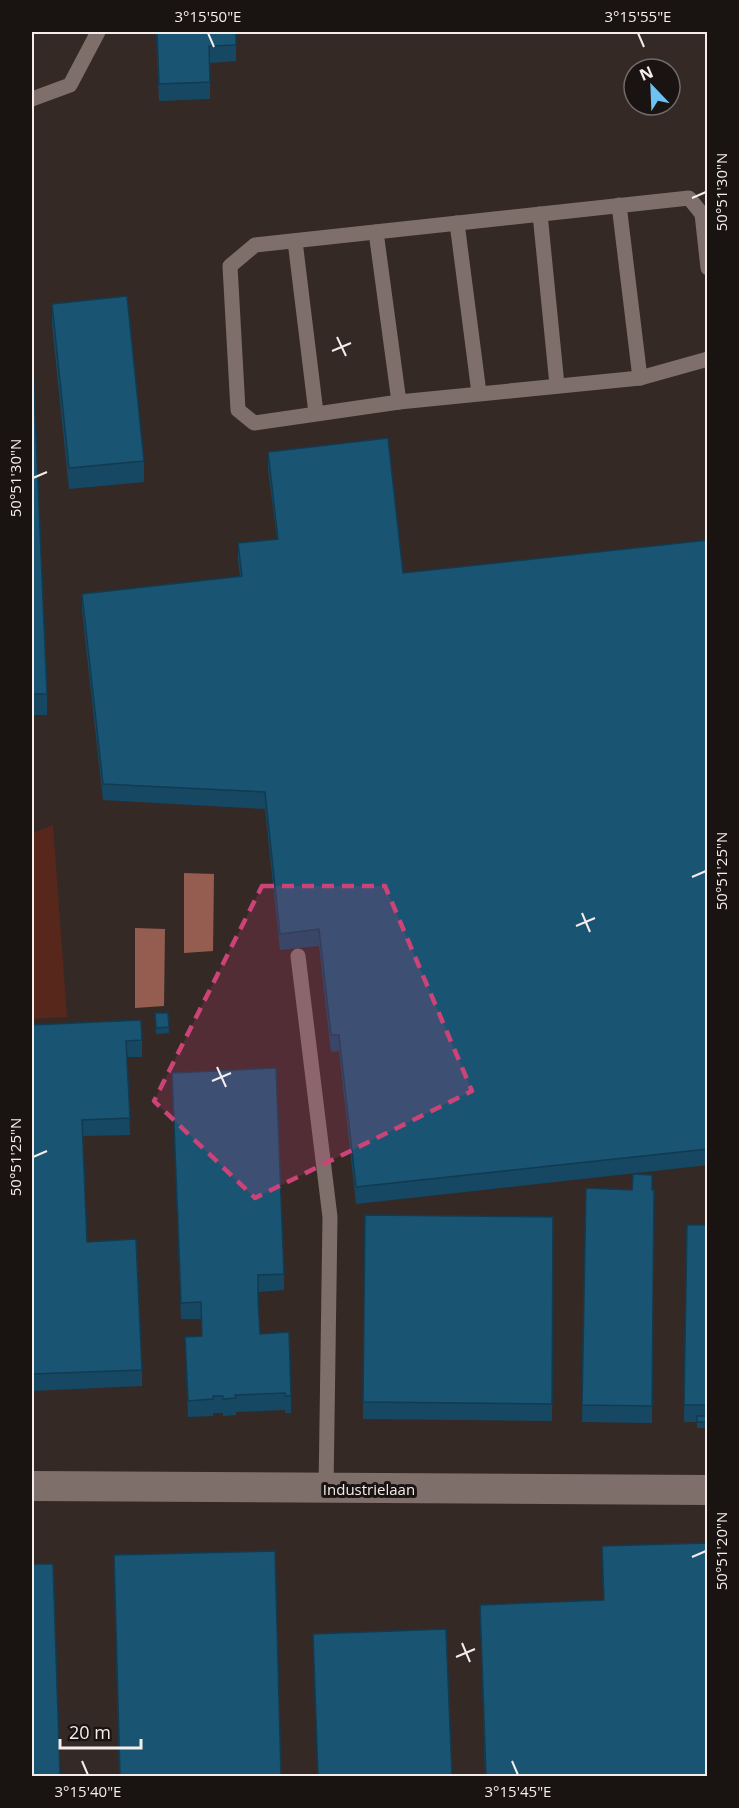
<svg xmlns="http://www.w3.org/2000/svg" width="739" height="1808" viewBox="0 0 739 1808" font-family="'Open Sans',sans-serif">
  <rect width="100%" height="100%" fill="#352926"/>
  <polygon fill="#57271b" points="53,825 67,1017 32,1019 32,833"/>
  <g fill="#955d4f">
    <polygon points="184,873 214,874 213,951 184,953"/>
    <polygon points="135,928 165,929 164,1006 135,1008"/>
  </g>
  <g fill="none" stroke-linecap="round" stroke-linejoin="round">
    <g stroke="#7e6f6b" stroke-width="15">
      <polyline points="32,99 70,85 98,32"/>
      <polyline points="619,205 640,378"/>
      <polyline points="540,214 557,385"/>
      <polyline points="457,223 479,393"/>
      <polyline points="376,232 399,402"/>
      <polyline points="295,241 316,413"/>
      <polyline points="708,268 702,214 689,198 255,245 230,266 238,410 254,423 399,402 640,378 708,359"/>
      <polyline points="298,956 330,1217 326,1490"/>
    </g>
    <polyline stroke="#7e6f6b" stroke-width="30" points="32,1486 708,1490"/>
  </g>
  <g fill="#164863">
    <polygon points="156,32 236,32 236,61 210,63 210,99 159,101"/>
    <polygon points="52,304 144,461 144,482 69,489 52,325"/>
    <polygon points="32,342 47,694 47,715 32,715"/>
    <polygon points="268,452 403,573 708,540 708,1165 356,1204 339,1051 331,1052 319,946 280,950 265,809 103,800 82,611 82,594 240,577 238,560 238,543 277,539 268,469"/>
    <polygon points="155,1013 168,1013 169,1033 156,1034"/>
    <polygon points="32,1025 142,1040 142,1057 127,1057 130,1135 83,1136 87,1242 142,1370 142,1386 32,1391"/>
    <polygon points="172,1073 284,1274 284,1290 258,1292 260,1334 291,1396 291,1413 285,1413 285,1410 236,1412 236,1415 223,1416 223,1413 213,1413 213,1416 188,1417 185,1337 202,1336 201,1319 181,1319"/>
    <polygon points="586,1188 654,1190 652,1423 582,1422"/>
    <polygon points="365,1215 553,1217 552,1421 363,1419"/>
    <polygon points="687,1225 708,1225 708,1428 697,1428 697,1422 684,1422"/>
    <polygon points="602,1546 708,1776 485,1776 480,1605 603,1600"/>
    <polygon points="114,1555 281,1776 119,1776"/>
    <polygon points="313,1634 452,1776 318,1776"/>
  </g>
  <g fill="#1a5473" stroke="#123b50" stroke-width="1.5">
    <polygon points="157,32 236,32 236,45 209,46 210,82 159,84"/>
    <polygon points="127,296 144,461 69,468 52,304"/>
    <polygon points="32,342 47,694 32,694"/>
    <polygon points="388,438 403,573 708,540 708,1149 356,1187 339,1035 331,1035 319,929 280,934 265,792 103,784 82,594 242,576 238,543 278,539 268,452"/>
    <polygon points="155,1013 168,1013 169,1027 156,1028"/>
    <polygon points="141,1020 142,1040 126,1041 130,1118 82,1120 87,1242 136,1239 142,1370 32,1374 32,1025"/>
    <polygon points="276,1068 284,1274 258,1275 258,1299 260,1334 289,1332 291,1396 285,1396 285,1393 235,1395 236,1398 223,1399 223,1396 213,1396 213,1399 188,1401 185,1337 202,1336 201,1302 181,1303 172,1073"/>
    <polygon points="633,1174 652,1175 652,1190 654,1190 652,1406 582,1405 586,1188 632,1190"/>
    <polygon points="365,1215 553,1217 552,1404 363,1402"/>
    <polygon points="687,1225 708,1225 708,1405 684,1405"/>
    <rect x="697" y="1416" width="11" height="6"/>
    <polygon points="708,1543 708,1776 486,1776 480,1605 604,1600 602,1546"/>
    <polygon points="32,1551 32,1564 53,1564 60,1776 32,1776"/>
    <polygon points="275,1551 281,1776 120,1776 114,1555"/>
    <polygon points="446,1629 452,1776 318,1776 313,1634"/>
  </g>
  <path fill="#cc4378" fill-opacity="0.2" stroke="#cc4378" stroke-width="4.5" stroke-dasharray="12 8" stroke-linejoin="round" d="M262,886H385L472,1091L255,1198L154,1101Z"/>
  <path fill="none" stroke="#f5edeb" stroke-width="2" d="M208,33L214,47M638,33L644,47M692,198L706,192M337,337L346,356M332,351L351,343M33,478L47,472M692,877L706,871M582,913L590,932M576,926L595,918M217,1067L226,1087M212,1081L231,1073M33,1157L47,1151M692,1557L706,1551M462,1643L470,1662M456,1657L475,1649M82,1761L88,1775M512,1761L518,1775"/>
  <g text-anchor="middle" stroke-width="6" stroke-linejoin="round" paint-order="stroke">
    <g font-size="15" fill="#f5edeb" stroke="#191312">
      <text x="369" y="1495">Industrielaan</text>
    </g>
  </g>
  <rect width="739" height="1808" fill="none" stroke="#191312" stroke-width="66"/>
  <g transform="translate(652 87) rotate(337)"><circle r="28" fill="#191312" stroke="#716a69" stroke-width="1.5"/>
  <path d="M0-4.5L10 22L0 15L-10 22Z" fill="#6ec2f3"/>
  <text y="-9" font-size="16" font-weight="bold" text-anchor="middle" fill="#f5edeb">N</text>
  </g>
  <path d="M60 1739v9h81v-9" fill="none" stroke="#f5edeb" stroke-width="3"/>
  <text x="69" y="1739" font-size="18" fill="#f5edeb" stroke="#191312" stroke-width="4.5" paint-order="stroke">20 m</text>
  <rect x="33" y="33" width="673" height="1742" fill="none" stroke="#f5edeb" stroke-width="2"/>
  <g font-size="15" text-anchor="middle" fill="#f5edeb">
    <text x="208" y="22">3°15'50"E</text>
    <text x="638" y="22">3°15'55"E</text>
    <text transform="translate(722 192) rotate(-90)" y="5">50°51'30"N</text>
    <text transform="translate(16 478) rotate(-90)" y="5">50°51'30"N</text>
    <text transform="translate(722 871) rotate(-90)" y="5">50°51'25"N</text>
    <text transform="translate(16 1157) rotate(-90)" y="5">50°51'25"N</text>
    <text transform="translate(722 1551) rotate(-90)" y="5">50°51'20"N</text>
    <text x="88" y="1797">3°15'40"E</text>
    <text x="518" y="1797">3°15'45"E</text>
  </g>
</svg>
